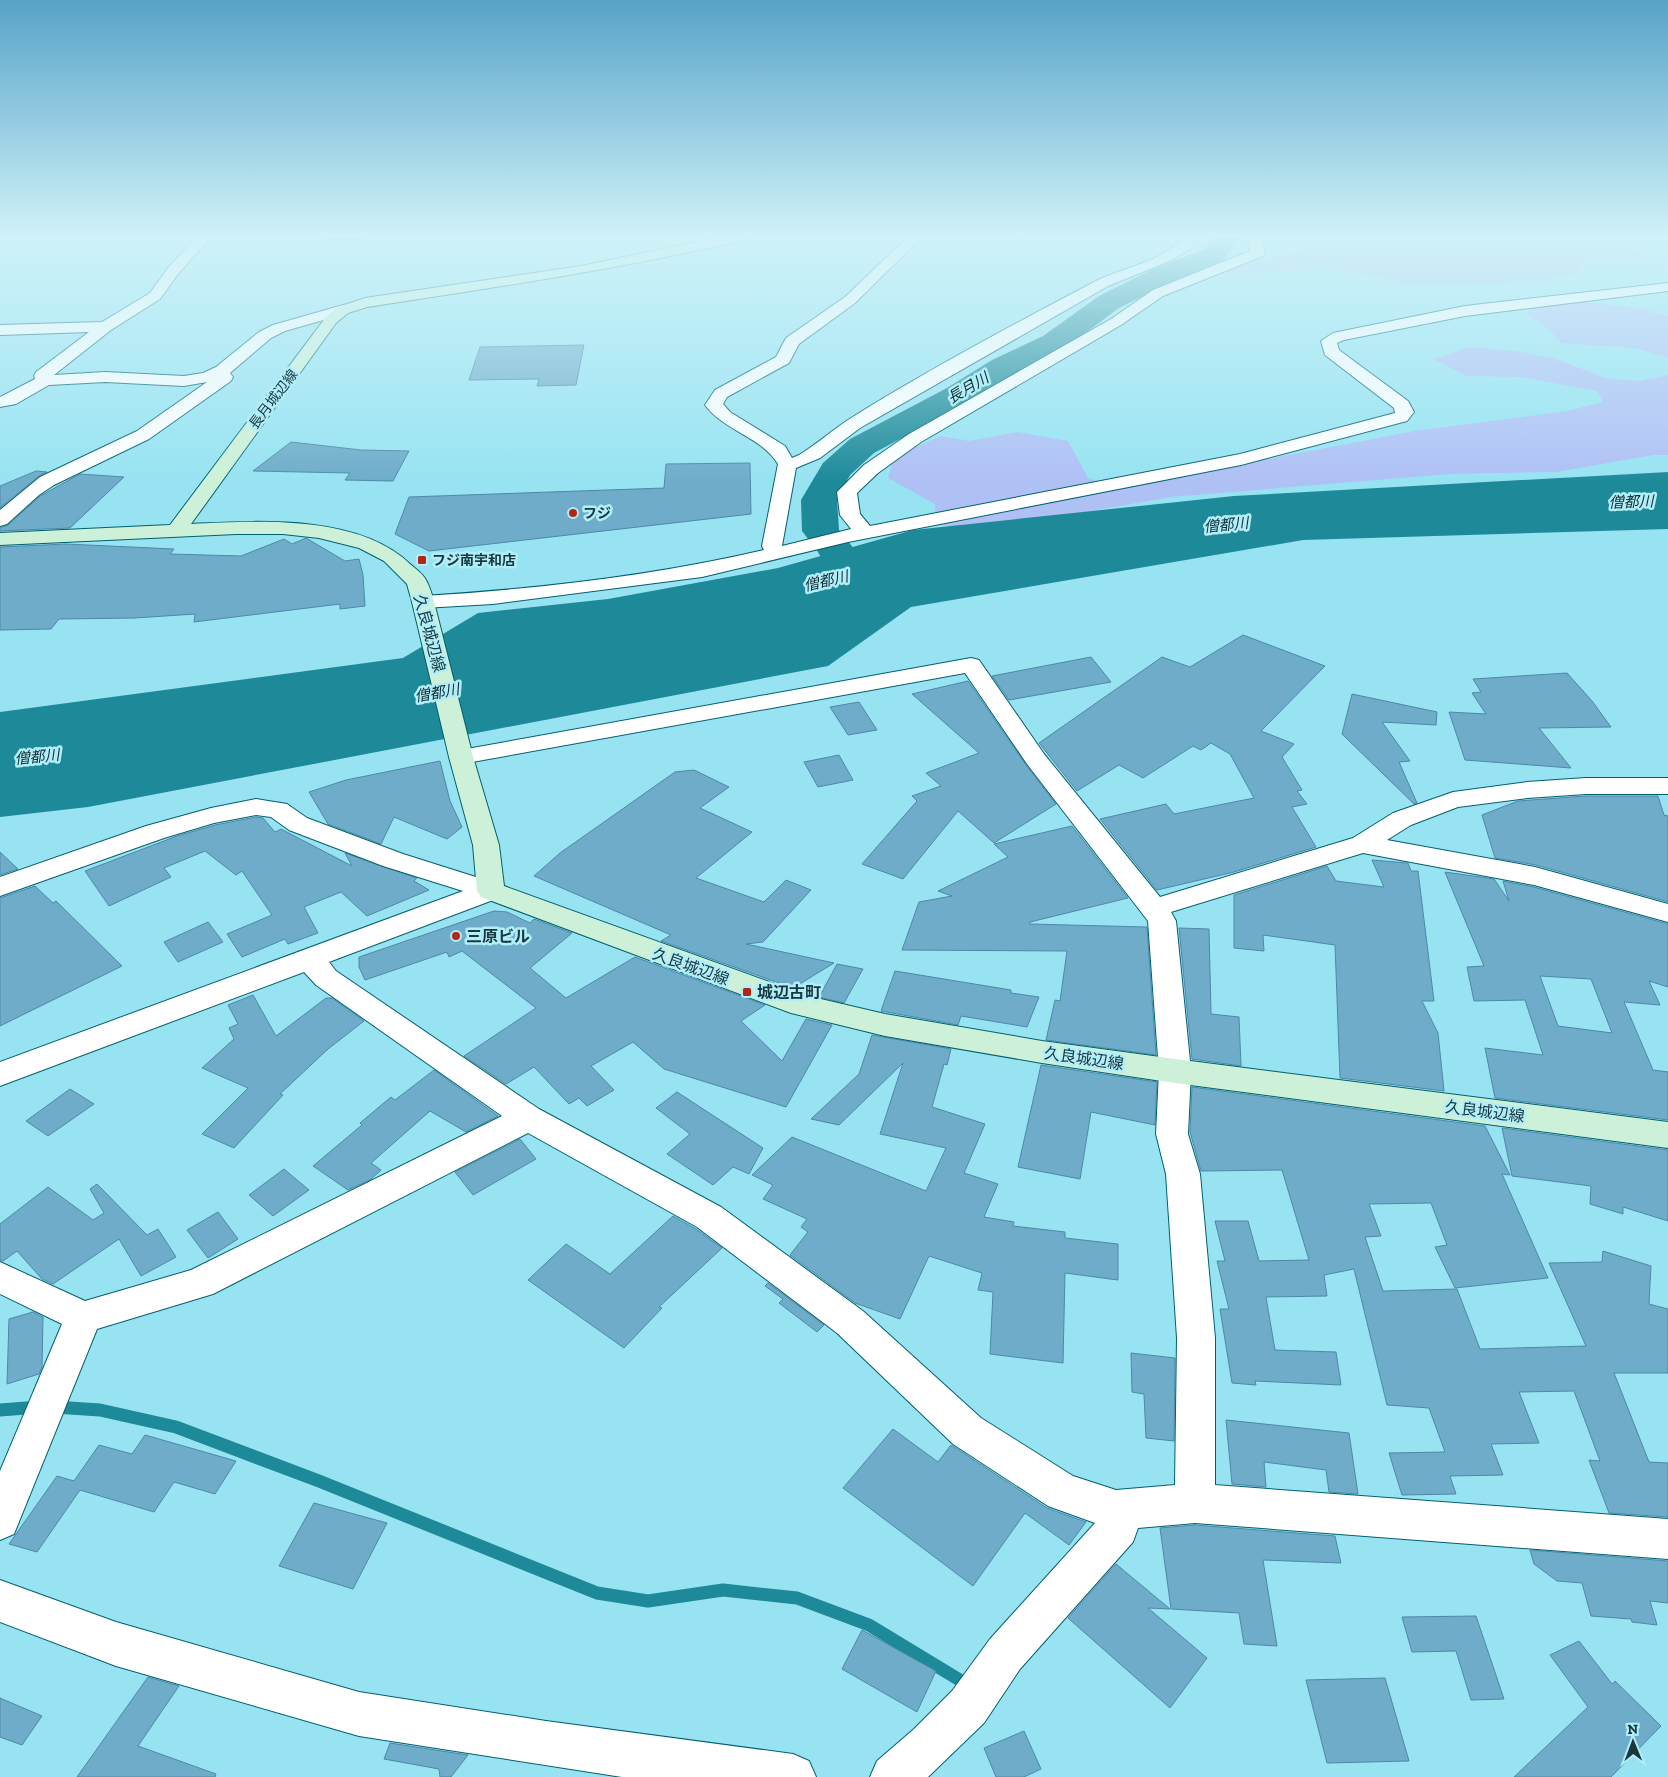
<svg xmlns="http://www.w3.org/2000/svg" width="1668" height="1777" viewBox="0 0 1668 1777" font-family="'Zilla Slab','Noto Sans JP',serif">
  <rect width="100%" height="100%" fill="#97e3f2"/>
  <g fill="#afc0f5">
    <polygon points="1355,235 1585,235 1592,243 1635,248 1651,261 1592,258 1578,273 1546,280 1471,285 1408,286 1379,277 1324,268 1260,273 1222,272"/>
    <polygon points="1574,301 1639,308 1668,316 1668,357 1634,348 1561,343 1549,329 1527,314 1532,306"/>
    <polygon points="1470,347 1516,351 1553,358 1606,378 1638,381 1668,375 1668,455 1654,455 1556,472 1449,474 1171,497 1016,524 964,527 936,525 935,504 888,478 894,457 941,436 969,441 1018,432 1068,441 1088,478 1116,488 1415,431 1567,411 1603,402 1597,391 1521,377 1467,376 1433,359"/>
  </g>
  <g fill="#1d8999">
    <path d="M318,235H377C354,240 340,246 318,235Z"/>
    <polygon points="1668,472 1668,529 1303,540 911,607 828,666 88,807 0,817 0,712 403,658 478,613 608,599 778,568 913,530 1234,496"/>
  </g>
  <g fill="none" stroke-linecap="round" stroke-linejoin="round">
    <g stroke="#1d8999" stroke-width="13">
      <polyline points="54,1407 100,1410 176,1427 319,1481 597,1593 648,1601 723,1590 797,1598 869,1625 963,1682"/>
      <polyline points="0,1410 39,1407"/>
    </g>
    <polygon fill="#1d8999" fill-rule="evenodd" points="1216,235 1241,235 1223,261 1171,282 1119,308 1065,348 1014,374 969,402 874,453 850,475 837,500 839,530 855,550 868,575 863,583 849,587 835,583 818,552 802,531 801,500 823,463 850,439 947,388 992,360 1043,336 1099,296 1151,270 1205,249"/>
  </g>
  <g fill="#6eacca" stroke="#4c89a7" fill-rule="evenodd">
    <polygon points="584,345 576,385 537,386 539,379 469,380 480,347"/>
    <polygon points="291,442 361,450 409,451 393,481 345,480 350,473 253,471"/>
    <polygon points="750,463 751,514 429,551 395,534 409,497 664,488 666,464"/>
    <polygon points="36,471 47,472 39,476 0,508 0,486"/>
    <polygon points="80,474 124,477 70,528 0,531 0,528 8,525 40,496"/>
    <polygon points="306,538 345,561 359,559 363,575 365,606 340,609 340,604 194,622 195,614 135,618 59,619 51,629 0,630 0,547 66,544 174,549 170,554 241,556 284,539 292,544"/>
    <polygon points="1243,635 1325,666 1261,731 1294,744 1282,757 1302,790 1297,791 1307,804 1292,807 1316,847 1234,872 1157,890 1100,819 1166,804 1174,814 1254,798 1230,754 1211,743 1201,750 1193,746 1143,778 1119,765 1077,791 1039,743 1162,657 1190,667"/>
    <polygon points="1091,657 1111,682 1009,700 992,676"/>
    <polygon points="1567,673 1592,701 1611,727 1539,728 1571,768 1465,760 1449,712 1486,714 1472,693 1481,692 1473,679"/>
    <polygon points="968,681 1026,765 1056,804 994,843 958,811 903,879 862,864 917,801 912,796 941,786 926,773 979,753 912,694"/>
    <polygon points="1352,694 1437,712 1436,725 1382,722 1410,761 1399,762 1417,803 1414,804 1342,734"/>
    <polygon points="859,702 877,730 848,735 830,707"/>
    <polygon points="839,755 853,780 818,787 804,762"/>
    <polygon points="440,761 450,801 462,827 447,839 394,817 381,844 328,824 309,792 346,780"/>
    <polygon points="694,770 729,787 700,808 752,832 696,878 764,902 786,880 811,890 763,942 746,944 834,963 793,988 661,941 671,935 534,876 560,853 675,772"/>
    <polygon points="1586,796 1658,796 1664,815 1668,816 1668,902 1536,865 1495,858 1482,815 1518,801"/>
    <polygon points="256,817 263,818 275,832 281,829 352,866 345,853 417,878 414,881 429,890 367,916 341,892 304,907 318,933 288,944 285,939 242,957 227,934 272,915 242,871 236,875 205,851 164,868 171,877 109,906 85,871 177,836 215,825"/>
    <polygon points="1072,826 1128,898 1030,922 1030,924 1147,927 1156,1055 1046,1040 1055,1000 1060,1001 1067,951 902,950 919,902 952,896 938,891 1008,857 994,844"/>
    <polygon points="0,852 18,869 0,875"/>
    <polygon points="1372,860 1408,863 1411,871 1418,871 1434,1001 1422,1001 1438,1033 1444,1091 1340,1078 1335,945 1263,935 1264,951 1234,948 1234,895 1327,866 1336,881 1384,887"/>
    <path d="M1445,872L1494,879L1509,901L1503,881L1534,887L1668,924V987L1649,981L1660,1005L1624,1002L1653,1070L1668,1072V1120L1495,1098L1485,1048L1543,1055L1525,1000L1474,1001L1467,967L1484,966ZM1540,976L1591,979L1612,1033L1558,1026Z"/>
    <polygon points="35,886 53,903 56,901 122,966 0,1026 0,898"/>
    <polygon points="494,911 507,912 530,923 534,919 572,933 530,968 566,998 635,957 765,1005 741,1021 782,1061 806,1019 832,1025 786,1107 664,1069 633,1042 591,1066 614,1090 587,1106 579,1098 569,1104 534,1067 506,1084 464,1056 536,1008 462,951 449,957 447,952 365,980 359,967 359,957"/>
    <polygon points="208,922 223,942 178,962 164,942"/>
    <polygon points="1179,928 1209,929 1211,1014 1239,1017 1241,1066 1192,1059"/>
    <polygon points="837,964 863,969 844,1003 819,997"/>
    <polygon points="895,971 1011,990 1011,993 1039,997 1027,1027 961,1016 958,1025 881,1011"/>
    <polygon points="253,995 276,1036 326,998 332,998 364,1021 328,1049 280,1094 283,1095 234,1148 202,1134 248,1088 202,1068 234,1039 229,1028 238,1024 228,1005"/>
    <polygon points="872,1035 951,1049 947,1065 944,1064 932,1107 985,1124 964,1173 998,1184 984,1217 1014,1222 1013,1226 1065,1232 1065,1238 1118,1244 1118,1280 1065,1273 1063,1363 990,1354 993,1292 978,1290 982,1273 929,1256 900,1319 855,1303 790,1255 808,1232 801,1227 807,1219 763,1199 773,1185 752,1175 792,1137 926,1191 946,1148 880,1134 903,1063 839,1125 811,1119 859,1074"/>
    <polygon points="1041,1065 1157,1082 1155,1125 1091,1112 1080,1179 1018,1167"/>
    <polygon points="434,1070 498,1116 466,1132 430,1111 371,1163 381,1170 370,1180 348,1190 313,1166 362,1125 360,1123 391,1097 395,1100"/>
    <polygon points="1192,1087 1485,1126 1510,1175 1502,1174 1548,1278 1455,1288 1435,1247 1447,1245 1431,1203 1369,1204 1381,1236 1365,1237 1383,1291 1457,1289 1480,1349 1586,1346 1549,1263 1602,1262 1603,1251 1651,1266 1649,1304 1668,1309 1668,1373 1614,1373 1649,1462 1668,1463 1668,1517 1609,1513 1589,1460 1600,1461 1574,1391 1519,1392 1539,1443 1491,1444 1503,1475 1450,1476 1456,1494 1402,1495 1389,1453 1445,1452 1429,1408 1387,1405 1354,1269 1324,1275 1327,1296 1266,1297 1275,1350 1336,1352 1341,1385 1255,1381 1256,1385 1232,1383 1220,1309 1229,1309 1217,1261 1225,1261 1215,1221 1248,1221 1259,1261 1309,1260 1282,1170 1201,1171 1190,1132"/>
    <polygon points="70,1089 94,1104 48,1136 26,1121"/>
    <polygon points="677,1092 763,1148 749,1174 733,1167 713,1185 667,1154 690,1134 656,1108"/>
    <polygon points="1502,1128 1668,1150 1668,1221 1623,1207 1623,1214 1590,1204 1591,1186 1512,1176"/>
    <polygon points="520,1139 536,1159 473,1195 455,1172"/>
    <polygon points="284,1169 309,1190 273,1216 249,1195"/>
    <polygon points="97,1184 147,1235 158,1229 176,1257 141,1276 119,1239 53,1284 42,1279 17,1251 3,1261 0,1260 0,1224 48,1187 93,1220 104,1213 90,1189"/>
    <polygon points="218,1212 238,1239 208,1258 187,1230"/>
    <polygon points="673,1216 696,1229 722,1248 659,1307 662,1308 624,1348 528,1280 566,1244 610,1274"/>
    <polygon points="768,1283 824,1325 817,1332 779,1303 783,1299 765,1286"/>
    <polygon points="33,1312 43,1317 42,1367 39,1374 7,1384 9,1319"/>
    <polygon points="1131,1353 1175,1358 1174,1441 1146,1438 1144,1394 1132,1392"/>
    <polygon points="1226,1420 1349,1433 1358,1494 1329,1492 1326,1470 1264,1462 1266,1487 1232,1484"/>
    <polygon points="893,1429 938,1462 951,1445 1047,1508 1086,1522 1069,1545 1025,1513 973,1586 843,1488"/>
    <polygon points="145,1435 236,1461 215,1494 174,1482 154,1512 80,1490 37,1552 9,1544 57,1476 74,1481 99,1445 132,1454"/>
    <polygon points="314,1503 387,1523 353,1589 279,1566"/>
    <polygon points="1195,1525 1335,1536 1341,1563 1263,1560 1277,1646 1244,1644 1239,1613 1171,1609 1160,1528"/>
    <polygon points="1530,1550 1668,1561 1668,1603 1650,1601 1657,1625 1632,1622 1631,1619 1591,1616 1582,1583 1557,1581 1534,1564"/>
    <polygon points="1116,1564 1170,1609 1148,1608 1207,1658 1170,1708 1068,1618"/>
    <polygon points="1476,1616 1504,1699 1471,1700 1456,1651 1412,1652 1402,1617"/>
    <polygon points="862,1630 936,1671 917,1712 842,1669"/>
    <polygon points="1579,1641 1612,1684 1615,1681 1661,1726 1611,1777 1514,1777 1588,1707 1550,1655"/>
    <polygon points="148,1677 179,1686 138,1746 216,1774 215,1777 77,1777"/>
    <polygon points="1385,1678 1409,1761 1327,1763 1306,1680"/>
    <polygon points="0,1698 42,1716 22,1745 0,1737"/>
    <polygon points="1024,1731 1041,1769 1024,1777 996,1777 984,1748"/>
    <polygon points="390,1743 468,1755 451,1777 440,1777 439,1769 384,1759"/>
  </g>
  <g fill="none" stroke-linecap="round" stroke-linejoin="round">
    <defs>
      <g id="street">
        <polygon points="199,235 213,235 178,274 160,299 111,330 54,375 105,372 184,376 203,373 216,367 259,332 273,325 343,305 351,310 348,313 285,331 271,338 230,373 233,377 231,381 149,439 54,485 39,495 7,524 0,526 0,510 40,477 137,431 207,382 184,386 105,382 49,385 16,404 0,407 0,397 35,379 34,376 36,372 89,332 0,335 0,325 102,322 150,293 168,268"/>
        <path d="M910,235H924L855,303L799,344L789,363L727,397L723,404L730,412L785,446L792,458L799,455C816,445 831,431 848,420C926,371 1014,324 1096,281C1121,268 1170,260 1184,235H1198L1190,249L1172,260L1108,286L860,428L820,458L796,468L782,546L851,529L840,515L837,492L864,465L909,434L1111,319L1153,290L1250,251L1246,235H1260L1265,253L1263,256L1163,296L1121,325L921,442L878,473L857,493L860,514L870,526L1240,454L1395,413L1394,408L1325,355L1321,341L1333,333L1465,306L1668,283V291L1465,316L1344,340L1337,343L1339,350L1408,401L1414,412L1407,421L1241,465L848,542L702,577L493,604L423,608L415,607L412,602L415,597L423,596C537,589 653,576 764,550L762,546L778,464C762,437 724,431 705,405L715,390L776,357L786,338L845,297Z"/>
        <polygon points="971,658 979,660 1044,754 1160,897 1353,838 1393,813 1453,792 1527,782 1586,778 1668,778 1668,794 1586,794 1527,798 1458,807 1411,825 1387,840 1535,867 1668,904 1668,922 1534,885 1363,853 1171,912 1176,921 1191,1071 1188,1134 1200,1174 1215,1338 1215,1485 1668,1519 1668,1559 1195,1523 1138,1528 1133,1542 1020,1669 984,1723 928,1777 870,1777 877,1761 914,1729 952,1691 990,1639 1095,1523 1048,1506 953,1444 837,1333 697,1227 528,1133 213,1294 97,1329 14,1534 0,1540 0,1471 62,1324 0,1294 0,1262 85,1301 191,1270 502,1116 316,985 304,972 0,1086 0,1062 463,891 383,866 289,830 271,817 256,815 214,823 164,838 0,896 0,877 146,826 211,808 256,799 287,804 307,818 403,854 501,885 505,891 501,897 329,962 336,971 539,1109 721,1207 863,1311 981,1418 1073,1476 1116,1490 1175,1485 1177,1338 1166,1174 1156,1134 1159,1071 1148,921 1027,764 965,673 461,764 452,762 449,757 452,752 461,750"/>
        <polygon points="0,1580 116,1622 359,1692 546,1721 793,1754 809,1761 816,1777 622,1777 359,1736 116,1666 0,1622"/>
      </g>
      <path id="secondary" d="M730,235H753L751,238C624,269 496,287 367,307L348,313L336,323L191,524C258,521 358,514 410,564C416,569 423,574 426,580C430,587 432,595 434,602L473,757L499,845L504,886L808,996L885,1014L1042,1041L1175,1059L1668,1122V1148L1175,1083L1042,1063L885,1036L791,1013L481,897L477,891L473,845L449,757L412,602L407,584L384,561L359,548L319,538L283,534H236L0,545V533L170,525L326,317L338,307L365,298L581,266Z"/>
    </defs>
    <use href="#street" stroke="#01606e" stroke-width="2"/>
    <use href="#secondary" stroke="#01606e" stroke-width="2"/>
    <use href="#street" fill="#fff" fill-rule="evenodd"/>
    <use href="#secondary" fill="#cdf1d8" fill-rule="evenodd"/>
  </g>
  <linearGradient id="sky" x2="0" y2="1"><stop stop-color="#57a3c8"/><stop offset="0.49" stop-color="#d0f2f9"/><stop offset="1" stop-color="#d0f2f9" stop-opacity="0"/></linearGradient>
  <rect width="1668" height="483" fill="url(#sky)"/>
  <g fill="#b32614" stroke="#b2eef9" stroke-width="2">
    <circle cx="573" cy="513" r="5"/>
    <rect x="417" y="555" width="10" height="10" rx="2.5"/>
    <circle cx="456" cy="936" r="5"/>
    <rect x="742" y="987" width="10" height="10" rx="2.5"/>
  </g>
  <g text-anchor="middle" stroke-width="5" stroke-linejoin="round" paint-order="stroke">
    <g font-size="14" fill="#18383e" stroke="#b2eef9">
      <text transform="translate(273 399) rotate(-53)" y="5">長月城辺線</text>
    </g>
    <g font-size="14" font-weight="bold" fill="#18383e" stroke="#b2eef9" text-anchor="start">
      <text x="583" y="518">フジ</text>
      <text x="432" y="565">フジ南宇和店</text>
    </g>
    <g font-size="15" font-style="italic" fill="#112f35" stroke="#b2eef9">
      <text transform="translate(968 388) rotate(-31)" y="5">長月川</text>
      <text transform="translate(1631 502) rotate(-2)" y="5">僧都川</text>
      <text transform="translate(1226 525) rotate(-6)" y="5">僧都川</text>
      <text transform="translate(826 581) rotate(-13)" y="5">僧都川</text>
      <text transform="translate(437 693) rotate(-10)" y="5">僧都川</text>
      <text transform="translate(37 757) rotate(-6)" y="5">僧都川</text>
    </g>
    <g font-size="16" fill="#18383e" stroke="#b2eef9">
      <text transform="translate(430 633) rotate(75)" y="6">久良城辺線</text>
      <text transform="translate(691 966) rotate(20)" y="6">久良城辺線</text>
      <text transform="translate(1084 1058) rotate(8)" y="6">久良城辺線</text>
      <text transform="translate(1485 1111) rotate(7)" y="6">久良城辺線</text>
    </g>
    <g font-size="16" font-weight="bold" fill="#18383e" stroke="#b2eef9" text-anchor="start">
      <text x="466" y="942">三原ビル</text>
      <text x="757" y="998">城辺古町</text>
    </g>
  </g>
  <g transform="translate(1633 1742) rotate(359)" stroke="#b2eef9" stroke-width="4" paint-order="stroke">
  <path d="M0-4L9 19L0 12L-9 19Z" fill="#18383e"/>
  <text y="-8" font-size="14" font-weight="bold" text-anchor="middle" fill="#18383e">N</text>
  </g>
</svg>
